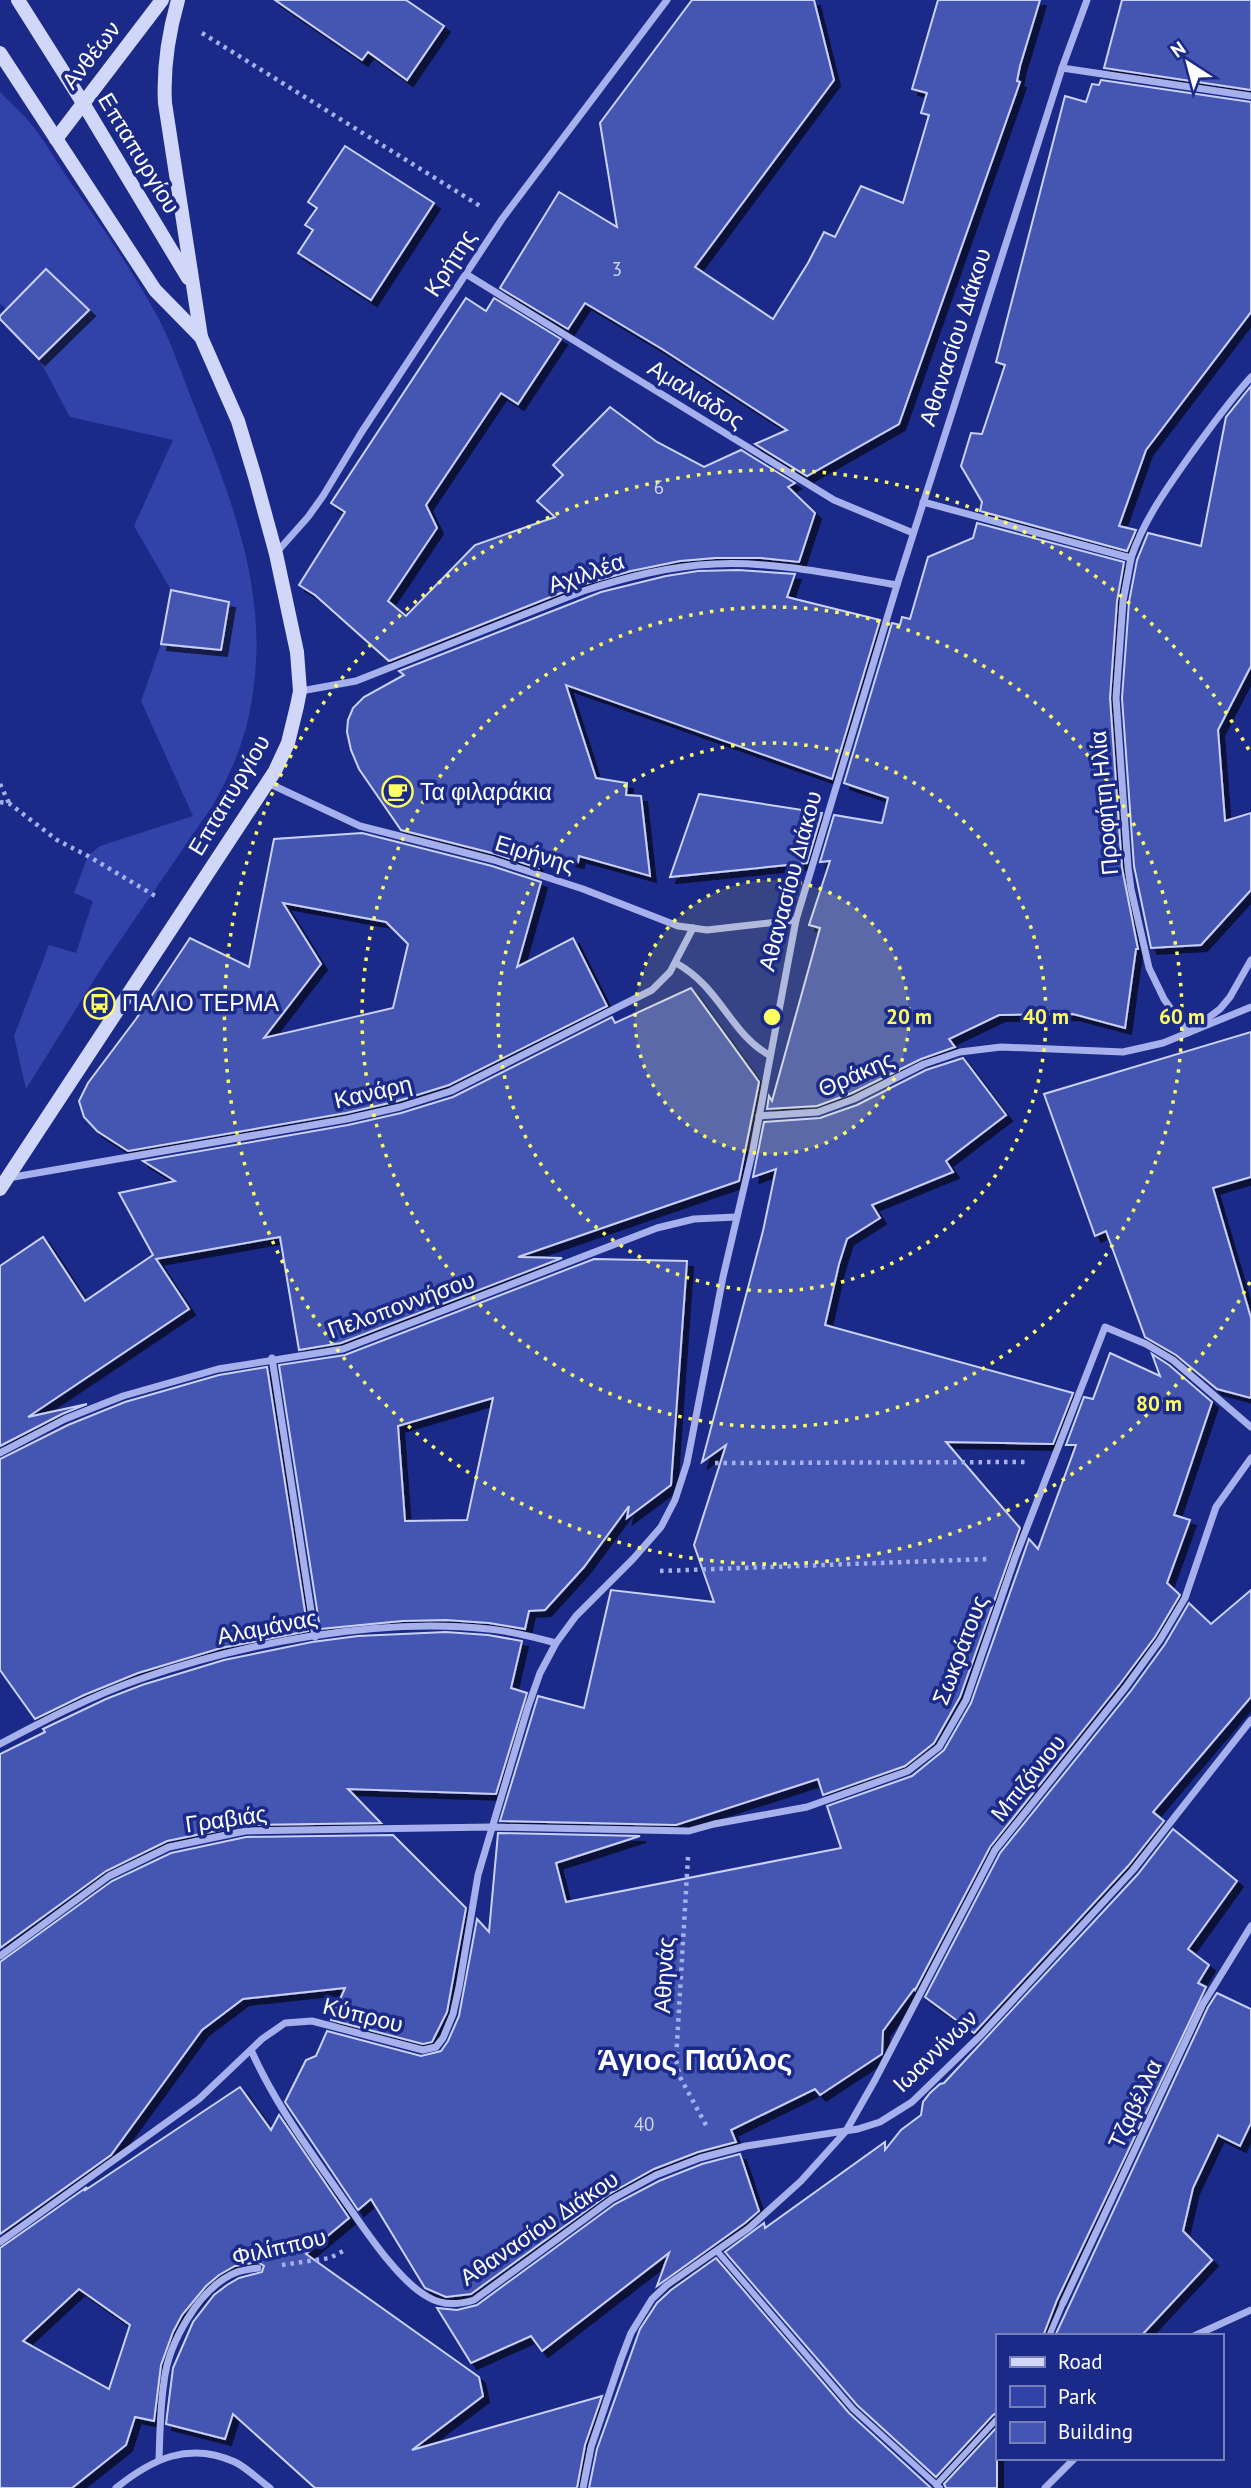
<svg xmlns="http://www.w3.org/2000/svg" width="1251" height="2488" viewBox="0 0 1251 2488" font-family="'PT Sans',sans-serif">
  <defs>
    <filter id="shadow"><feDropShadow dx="6" dy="6" stdDeviation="0" flood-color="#0009"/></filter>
  </defs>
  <rect width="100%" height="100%" fill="#1b2a89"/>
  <path fill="#3143a9" d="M0,92C8,101 18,109 26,118C44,138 56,162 71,183C101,225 130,267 155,312C169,337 178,363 188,390C224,480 265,576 255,675C250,727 238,760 213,805L104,964L26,1089L14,1036L49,945L76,953L93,901L74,893L88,856L100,846L193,816L141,701L161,644L221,650L229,602L171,590L134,526L173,440L70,417L39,359L88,310L7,309L0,304Z"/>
  <g fill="#4454b2" stroke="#cad1f9" stroke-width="2" fill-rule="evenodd" filter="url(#shadow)">
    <polygon points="275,0 406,0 444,26 407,80 368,52 362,60"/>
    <polygon points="692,0 814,0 834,80 695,267 773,319 808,263 824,232 835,237 861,186 903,203 929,115 921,113 927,93 912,89 938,0 1040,0 1020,66 1017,81 1020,82 899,424 807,476 755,444 787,430 662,349 585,303 568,329 500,288 559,192 617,227 600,123"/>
    <polygon points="1122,0 1251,0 1251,90 1104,68"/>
    <polygon points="1101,80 1251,102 1251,312 1146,450 1119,526 1136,530 1127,551 980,511 982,502 961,466 971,433 982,434 1005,365 996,362 1065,96 1086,102 1092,84 1099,85"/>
    <polygon points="345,146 434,203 371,300 298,253 313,230 305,225 317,208 308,202"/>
    <polygon points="46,269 89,310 39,359 0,319 0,316"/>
    <polygon points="466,298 486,311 494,298 561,339 518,404 501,393 426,505 437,528 388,601 406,616 475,545 555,517 537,501 563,475 553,465 610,407 657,442 704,467 741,450 795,483 788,487 815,513 799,562 761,558 715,558 680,561 631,571 581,585 389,661 315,595 299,585 345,512 331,503"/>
    <polygon points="1251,386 1251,666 1218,730 1225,821 1251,813 1251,890 1201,945 1151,948 1134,866 1122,698 1129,602 1137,560 1148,533 1201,546 1226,417"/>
    <polygon points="977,523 1124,562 1117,601 1110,698 1122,868 1138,949 1136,949 1125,1028 1073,1014 999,1015 949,1039 955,1047 921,1059 852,1093 817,1106 767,1109 769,1096 772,1101 820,928 809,925 830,861 820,862 834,815 882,823 888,798 844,783 892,623 900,625 902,617 910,619 928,557 973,538"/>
    <polygon points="738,570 795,574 787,597 880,620 832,779 566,685 596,778 627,783 626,795 641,796 650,876 579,856 578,862 529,850 538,868 496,854 401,830 359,769 351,750 347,732 348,720 353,708 364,697 404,675 399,671 601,592 666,576 698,571"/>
    <polygon points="171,590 229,602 221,650 161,644"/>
    <polygon points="699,794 822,813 807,863 670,877"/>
    <path d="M362,833L492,866L541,882L517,967L573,938L607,1006L449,1085L398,1101L346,1113L128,1151L97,1131L84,1117L79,1101L88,1083L136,1019L190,938L249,967L274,839ZM283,903L386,922L408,944L393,1008L264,1038L321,964Z"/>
    <polygon points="691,988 759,1082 739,1181 518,1257 562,1258 341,1343 299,1350 280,1237 156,1259 189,1309 28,1417 87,1404 62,1414 0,1446 0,1266 43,1237 85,1301 153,1255 119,1193 175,1181 143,1161 348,1125 401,1113 453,1097 612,1017 615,1023"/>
    <polygon points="1251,1032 1251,1177 1213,1188 1251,1318 1251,1398 1217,1389 1176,1355 1145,1337 1106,1231 1095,1236 1044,1094"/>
    <polygon points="963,1058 1006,1115 946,1161 953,1172 872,1205 880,1218 847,1239 839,1264 825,1325 1073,1393 1053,1444 946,1442 1020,1528 960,1697 934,1743 905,1766 823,1795 818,1779 676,1825 500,1821 538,1696 584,1708 611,1590 714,1602 694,1545 726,1445 702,1462 763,1231 776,1169 753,1177 764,1122 820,1118 857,1105 926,1070"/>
    <path d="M594,1259L687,1261L671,1485L627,1518L629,1506L584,1567L545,1610L529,1611L525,1629L489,1623L446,1620L402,1621L320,1629L279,1365L345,1355ZM493,1398L467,1520L405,1521L398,1426Z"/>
    <polygon points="1110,1353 1160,1376 1152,1354 1169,1365 1212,1402 1174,1515 1190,1520 1167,1583 1180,1595 1155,1637 1120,1684 990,1847 915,1990 914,1989 883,2031 882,2054 820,2095 815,2089 731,2130 736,2142 698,2152 654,2169 609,2194 471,2294 446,2297 425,2288 371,2199 358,2210 285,2102 306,2060 316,2056 327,2031 421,2056 441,2051 448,2041 459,2016 477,1919 489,1932 498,1833 640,1836 556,1863 566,1902 841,1848 827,1806 912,1776 944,1750 971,1703 1029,1539 1038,1549 1076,1445 1066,1445 1084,1397 1093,1399"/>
    <polygon points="267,1367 308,1631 221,1648 138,1673 84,1695 35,1719 0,1670 0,1459 68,1425 125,1402 219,1375"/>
    <polygon points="1251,1590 1251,1697 1153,1812 1164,1821 1128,1866 974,2033 925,1997 1000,1853 1130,1692 1165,1644 1189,1603 1211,1624"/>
    <polygon points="446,1632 488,1635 522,1641 511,1688 527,1693 496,1794 348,1789 381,1823 245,1825 167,1841 106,1871 0,1948 0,1754 45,1732 43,1729 106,1699 142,1685 224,1660 312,1642 358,1636"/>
    <polygon points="1173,1829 1237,1881 1188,1949 1209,1965 1198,1983 1206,1987 1057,2300 1043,2336 997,2336 997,2413 993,2415 936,2477 857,2405 725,2252 764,2223 765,2228 885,2142 885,2150 901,2130 921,2115 923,2102 930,2093 940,2084 944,2083 984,2040 1138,1874"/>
    <polygon points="393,1835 466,1908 447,2012 432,2042 423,2044 331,2020 345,1988 243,1999 202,2030 111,2155 0,2234 0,1962 112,1881 171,1853 246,1837"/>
    <polygon points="1217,1993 1251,2009 1251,2123 1240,2146 1218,2135 1193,2188 1183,2231 1212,2260 1141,2336 1055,2336 1208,2007"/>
    <path d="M240,2087L271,2130L279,2115L349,2218L306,2254L479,2377L483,2396L412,2450L602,2396L585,2445L577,2488H315L233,2414L225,2439L166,2424L173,2368L193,2322L214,2295L227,2285L239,2278L262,2272L264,2266L258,2262L235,2266L219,2275L206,2286L182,2315L173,2332L161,2365L154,2421L135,2417L126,2445L72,2488H0V2248L87,2187L84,2191ZM79,2289L130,2325L109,2389L23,2341Z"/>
    <polygon points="740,2154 759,2211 745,2223 657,2286 669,2253 542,2351 531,2336 471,2363 437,2308 457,2310 477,2305 615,2204 659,2181 702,2164"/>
    <polygon points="716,2258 849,2413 931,2488 589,2488 597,2449 640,2329 657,2303 671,2290"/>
    <polygon points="997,2427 997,2488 946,2488 944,2484"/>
  </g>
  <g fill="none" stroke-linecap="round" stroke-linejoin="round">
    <g stroke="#a5b0ed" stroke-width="4.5" stroke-dasharray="3.5 5" stroke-linecap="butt">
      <polyline points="202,33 480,206"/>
      <polyline points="0,784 9,803"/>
      <polyline points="0,802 10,804 57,840 88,856 157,897"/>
      <polyline points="715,1463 1025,1462"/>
      <polyline points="660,1571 987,1559"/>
      <polyline points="688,1857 676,2060 680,2077 707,2127"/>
      <polyline points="282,2265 330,2258 347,2249"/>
    </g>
    <g stroke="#a5b0ed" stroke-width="6">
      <polyline points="717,2251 853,2409 940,2488"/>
      <polyline points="1049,2336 1063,2303"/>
      <polyline points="936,2485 997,2419"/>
    </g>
    <g stroke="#a5b0ed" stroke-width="7">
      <polyline points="1062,68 1251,96"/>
      <polyline points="466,274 834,500 913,533"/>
      <path d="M923,502L1131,558C1144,519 1168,487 1191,454C1210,428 1229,401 1251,377"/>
      <polyline points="276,553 308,517 323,496 361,433 502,219 667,0"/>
      <polyline points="1131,558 1123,601 1116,698 1128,867 1131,889 1149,968 1164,999 1188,1033 1220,1009 1230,997 1251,960"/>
      <path d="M301,691L356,681L583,591C627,577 669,566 715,564C775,561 837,575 897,585"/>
      <polyline points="268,783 360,826 494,860 583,889 678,926 707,930 796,920"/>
      <path d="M676,963C720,987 730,1033 769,1055"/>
      <polyline points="759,1116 818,1112 854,1099 924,1064 960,1052 1001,1047 1123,1052 1163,1043 1251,1007"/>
      <polyline points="8,1178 347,1119 400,1107 451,1091 652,990 670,972 693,928"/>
      <polyline points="272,1358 315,1637"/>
      <polyline points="0,1453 65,1419 123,1396 218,1369 343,1349 657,1228 694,1219 736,1217"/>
      <path d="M0,1744C45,1720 91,1696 140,1679C244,1643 378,1617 489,1629C511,1631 534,1637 556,1643"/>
      <polyline points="0,1956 109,1876 169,1847 245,1831 491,1827 689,1831 714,1824 807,1807 908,1771 939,1747 966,1700 1015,1558 1105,1327 1146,1344 1173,1360 1251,1427"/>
      <path d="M251,2050C275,2104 310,2151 344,2200C364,2228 398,2281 428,2297C443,2306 458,2305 474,2300L612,2199L656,2175L700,2158L746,2146L858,2129L880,2122L912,2102L980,2036L1133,1870L1251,1720"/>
      <polyline points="0,2242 199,2099 262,2039 285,2023 312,2021 423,2050 436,2047 443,2038 453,2014 459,1987 478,1875 528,1707 540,1673 556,1643 576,1616 633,1559 661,1527 675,1500 687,1463 723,1277 753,1149 796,920 897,585 1062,68 1087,0"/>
      <polyline points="1063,2303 1203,2004 1251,1926"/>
      <polyline points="1194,2336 1251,2310"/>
      <path d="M159,2459C160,2434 160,2408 164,2382C168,2344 199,2287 237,2272C243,2270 251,2269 258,2268"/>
      <path d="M116,2488C152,2459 189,2441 235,2462C247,2468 259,2480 270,2488"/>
      <polyline points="583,2488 591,2447 621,2359 631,2333 652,2299 667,2285 749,2228 801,2181 846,2131 875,2080 995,1850 1125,1688 1160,1640 1185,1598 1216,1507 1251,1458"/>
      <polyline points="1045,2488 1075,2458"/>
    </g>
    <g stroke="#d1d7f9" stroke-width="14">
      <polyline points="18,0 83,103 188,278"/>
      <polyline points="0,53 155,290 201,337"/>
      <polyline points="56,139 162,0"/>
      <path d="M0,1189L275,771L288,743L297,706L300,691L297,652L276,554L255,477L238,421L201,337L165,103C163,67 168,35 178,0"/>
    </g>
  </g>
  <circle cx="772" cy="1017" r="137" fill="#fdfe61" fill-opacity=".12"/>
  <g fill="none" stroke="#fdfe61" stroke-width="3.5" stroke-dasharray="3.5 7">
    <circle cx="772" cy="1017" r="137"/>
    <circle cx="772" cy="1017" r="274"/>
    <circle cx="772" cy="1017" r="410"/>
    <path d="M1250 1282A547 547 0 1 1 1250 752"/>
  </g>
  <defs>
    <symbol id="cafe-ring" viewBox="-11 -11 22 22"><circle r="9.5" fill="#1b2a89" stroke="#fdfe61" stroke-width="1.5"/><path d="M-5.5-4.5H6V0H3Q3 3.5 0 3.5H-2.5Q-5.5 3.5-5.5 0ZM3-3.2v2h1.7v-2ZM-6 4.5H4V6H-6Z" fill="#fdfe61"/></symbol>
    <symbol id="bus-ring" viewBox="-11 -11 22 22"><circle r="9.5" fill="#1b2a89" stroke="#fdfe61" stroke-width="1.5"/><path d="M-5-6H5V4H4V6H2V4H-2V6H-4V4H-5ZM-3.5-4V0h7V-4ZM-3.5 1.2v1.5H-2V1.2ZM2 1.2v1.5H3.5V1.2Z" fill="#fdfe61"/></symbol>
  </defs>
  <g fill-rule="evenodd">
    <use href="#cafe-ring" x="380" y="774" width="35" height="35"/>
    <use href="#bus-ring" x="82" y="986" width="35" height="35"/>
  </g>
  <g text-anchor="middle" stroke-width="7" stroke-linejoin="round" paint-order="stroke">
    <g font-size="19" fill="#d0d4ec">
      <text x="617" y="276">3</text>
      <text x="659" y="494">6</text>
      <text x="644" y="2131">40</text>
    </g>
    <g font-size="23" fill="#fff" stroke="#1b2a89">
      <text transform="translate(91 55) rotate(-52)" y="8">Ανθέων</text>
      <text transform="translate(139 153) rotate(59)" y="8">Επταπυργίου</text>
      <text transform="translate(450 263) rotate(-57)" y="8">Κρήτης</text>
      <text transform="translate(955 337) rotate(-72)" y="8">Αθανασίου Διάκου</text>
      <text transform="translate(696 394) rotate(32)" y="8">Αμαλιάδος</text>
      <text transform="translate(586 573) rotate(-19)" y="8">Αχιλλέα</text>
      <text transform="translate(229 795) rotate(-59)" y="8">Επταπυργίου</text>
      <text transform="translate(1104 803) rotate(-95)" y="8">Προφήτη Ηλία</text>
      <text transform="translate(535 854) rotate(17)" y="8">Ειρήνης</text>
      <text transform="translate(790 881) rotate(-75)" y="8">Αθανασίου Διάκου</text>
      <text transform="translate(856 1074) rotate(-24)" y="8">Θράκης</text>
      <text transform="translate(373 1092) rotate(-13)" y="8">Κανάρη</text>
      <text transform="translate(401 1305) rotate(-20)" y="8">Πελοποννήσου</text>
      <text transform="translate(267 1627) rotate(-11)" y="8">Αλαμάνας</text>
      <text transform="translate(960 1650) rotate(-69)" y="8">Σωκράτους</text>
      <text transform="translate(1028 1778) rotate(-51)" y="8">Μπιζάνιου</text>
      <text transform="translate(226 1819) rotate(-8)" y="8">Γραβιάς</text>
      <text transform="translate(664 1975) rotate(-87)" y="8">Αθηνάς</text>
      <text transform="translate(363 2015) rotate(14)" y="8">Κύπρου</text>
      <text transform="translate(935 2051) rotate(-44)" y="8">Ιωαννίνων</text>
      <text transform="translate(1135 2104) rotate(-65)" y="8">Τζαβέλλα</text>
      <text transform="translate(539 2228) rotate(-34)" y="8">Αθανασίου Διάκου</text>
      <text transform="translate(279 2247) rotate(-13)" y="8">Φιλίππου</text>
    </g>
    <g font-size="23" fill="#fff" stroke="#1b2a89" text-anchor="start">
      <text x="420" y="800">Τα φιλαράκια</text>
      <text x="122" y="1011">ΠΑΛΙΟ ΤΕΡΜΑ</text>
    </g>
    <g font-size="30" font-weight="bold" fill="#fff" stroke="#1b2a89">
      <text x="695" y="2070">Άγιος Παύλος</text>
    </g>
  </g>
  <circle cx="772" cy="1017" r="10" fill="#fdfe61" stroke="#1b2a89" stroke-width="3.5"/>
  <g font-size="21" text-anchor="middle" font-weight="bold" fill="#fdfe61" stroke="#1b2a89" stroke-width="7" stroke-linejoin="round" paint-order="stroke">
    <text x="909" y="1024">20 m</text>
    <text x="1046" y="1024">40 m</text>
    <text x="1182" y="1024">60 m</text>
    <text x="1159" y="1411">80 m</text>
  </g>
  <rect x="996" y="2334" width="228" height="126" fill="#1b2a89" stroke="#767fb8" stroke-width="2"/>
  <rect x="1010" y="2357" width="35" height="10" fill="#d1d7f9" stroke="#767fb8" stroke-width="2"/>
  <text x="1058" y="2369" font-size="21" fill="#ffffff">Road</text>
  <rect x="1010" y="2386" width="35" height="21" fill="#3143a9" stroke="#767fb8" stroke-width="2"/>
  <text x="1058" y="2404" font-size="21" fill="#ffffff">Park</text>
  <rect x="1010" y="2422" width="35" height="21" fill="#4454b2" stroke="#767fb8" stroke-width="2"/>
  <text x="1058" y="2439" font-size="21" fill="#ffffff">Building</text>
  <g transform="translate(1188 63) rotate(324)" stroke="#1b2a89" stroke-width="5" paint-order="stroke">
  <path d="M0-5L12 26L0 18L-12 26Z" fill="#ffffff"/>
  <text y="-10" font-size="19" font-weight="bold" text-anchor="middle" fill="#ffffff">N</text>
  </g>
</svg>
